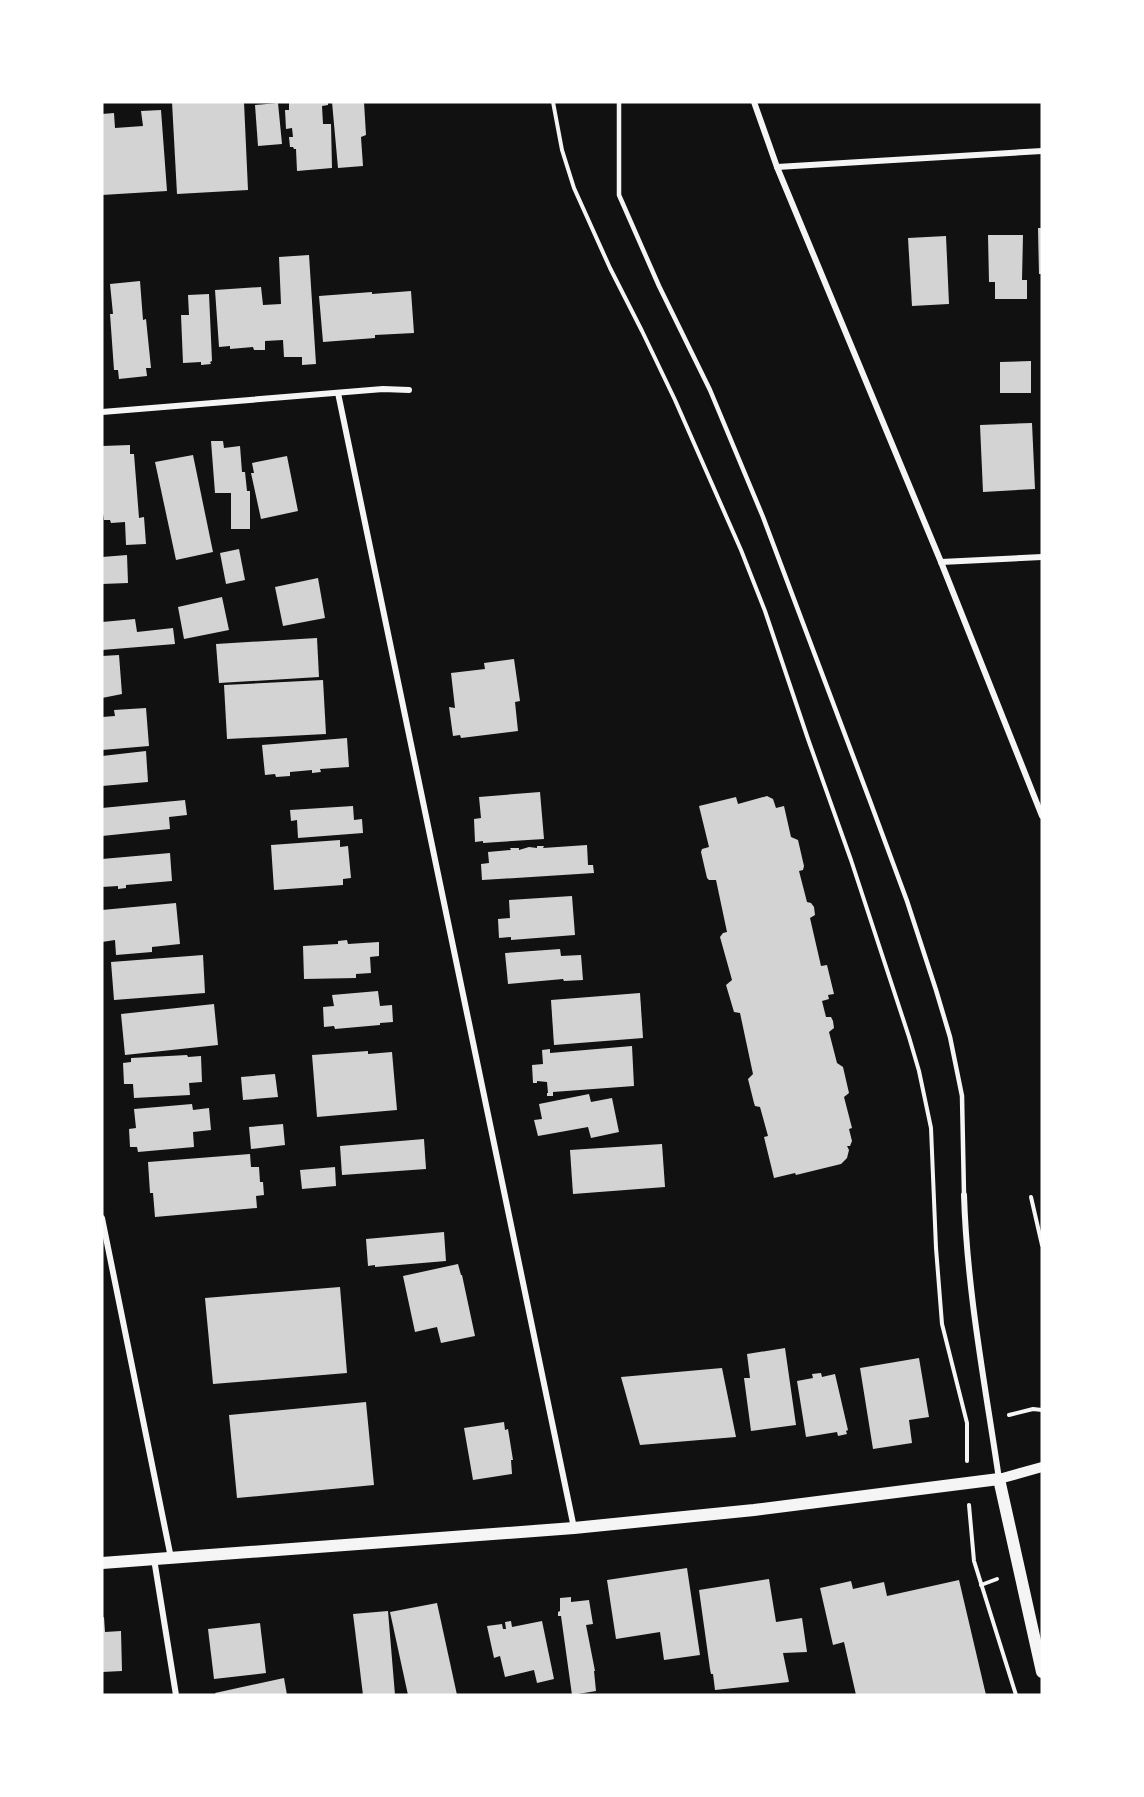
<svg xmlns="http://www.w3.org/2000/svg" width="1144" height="1797" viewBox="0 0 1144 1797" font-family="Roboto,sans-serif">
  <rect width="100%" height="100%" fill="#111"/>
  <g fill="#d3d3d3">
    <polygon points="172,102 244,102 248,190 177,194"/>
    <polygon points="289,102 328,102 328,105 322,106 323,124 331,124 332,168 297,171 296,149 294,149 293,147 290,147 289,137 293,137 292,128 286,129 285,110 289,110"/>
    <polygon points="332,102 364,102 366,135 361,137 363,166 338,168"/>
    <polygon points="278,103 282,144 258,146 255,105"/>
    <polygon points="161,110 167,191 102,195 102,114 114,113 115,128 143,126 141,111"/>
    <polygon points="1038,228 1042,228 1042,274 1039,274"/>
    <polygon points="988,235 1023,235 1022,280 1027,280 1027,299 995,299 995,282 989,282"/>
    <polygon points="946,236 949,304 912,306 908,238"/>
    <polygon points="309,255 316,364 302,365 302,357 284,357 283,340 265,341 265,350 254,350 253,347 230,349 230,346 219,347 215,290 261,287 263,305 281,304 279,257"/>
    <polygon points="140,281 143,320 146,319 151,368 146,368 147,376 119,379 118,370 114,370 110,314 113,314 110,284"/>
    <polygon points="411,291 414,333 375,335 375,338 323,342 319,296 372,292 372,294"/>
    <polygon points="209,294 212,361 210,362 211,364 201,365 201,362 183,363 181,315 189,315 188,295"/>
    <polygon points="1031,361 1031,393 1000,393 1000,362"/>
    <polygon points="1032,423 1035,489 983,492 980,425"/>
    <polygon points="211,441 223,441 224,448 240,446 242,472 245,472 247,491 250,491 250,529 231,529 231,493 215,493"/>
    <polygon points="130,445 130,454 134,454 139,518 144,517 146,544 126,545 125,522 111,523 110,520 104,520 102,507 102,446"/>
    <polygon points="193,455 213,552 176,560 155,462"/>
    <polygon points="287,456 298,511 261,519 251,473 254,473 252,463"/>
    <polygon points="239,549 245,580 226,584 220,553"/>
    <polygon points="127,555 128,583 102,584 102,557"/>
    <polygon points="318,578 325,618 283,626 275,587"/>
    <polygon points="222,597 229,630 184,639 178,607"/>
    <polygon points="135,619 137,632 173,628 175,644 102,650 102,622"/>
    <polygon points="317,638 319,677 219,683 216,644"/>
    <polygon points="119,655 122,694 102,698 102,656"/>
    <polygon points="514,659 520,701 515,702 518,731 461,738 460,735 453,736 449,707 455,708 451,673 485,669 484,663"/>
    <polygon points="323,680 326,734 227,739 224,685"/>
    <polygon points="146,708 149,746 102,750 102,717 115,716 114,710"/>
    <polygon points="347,738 349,767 320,769 321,772 312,773 312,770 290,772 290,776 276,777 275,774 265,775 262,745"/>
    <polygon points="146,751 148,782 102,786 102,756"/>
    <polygon points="540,792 544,839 483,843 483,841 475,842 474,819 481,818 479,797"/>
    <polygon points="767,796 773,799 776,808 784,806 791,837 798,840 804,866 803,870 799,871 807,902 811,903 814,907 815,915 810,918 821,966 827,965 834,994 828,995 829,999 822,1001 826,1017 831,1017 833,1021 834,1028 829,1032 837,1063 843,1067 849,1093 844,1097 852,1128 849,1129 852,1141 850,1146 847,1146 849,1150 847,1158 841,1164 796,1175 795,1173 774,1178 764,1137 768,1136 760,1107 755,1106 754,1103 748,1079 753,1074 740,1013 734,1012 726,985 732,980 720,937 723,933 727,932 716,880 709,880 707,878 701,852 702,849 709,847 699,806 736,797 738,804"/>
    <polygon points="185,800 187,815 169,817 170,829 102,836 102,808"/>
    <polygon points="353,806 354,820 362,819 363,833 298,838 297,820 291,821 290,810"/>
    <polygon points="340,840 340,847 348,846 351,878 343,879 343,885 274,890 271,845"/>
    <polygon points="587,845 588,865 593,865 594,873 482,880 481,864 489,863 488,852 511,850 510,848 519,848 519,850 529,847 537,848 537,846 544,846 543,848"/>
    <polygon points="170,853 172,881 126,885 126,888 118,889 118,886 102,887 102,859"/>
    <polygon points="572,896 575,935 511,940 511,937 499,938 498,919 510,918 509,900"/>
    <polygon points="176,903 180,944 152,947 152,952 116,955 115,940 102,942 102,910"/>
    <polygon points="347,940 348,944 379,942 379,956 370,957 371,973 356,974 356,978 304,979 303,946 338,944 338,941"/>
    <polygon points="560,949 561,956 581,955 583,980 564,981 563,979 508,984 505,953"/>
    <polygon points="203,955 205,993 114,1000 111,962"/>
    <polygon points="378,991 380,1006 392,1005 393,1022 380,1023 380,1025 335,1029 334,1026 324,1027 323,1007 334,1006 332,995"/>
    <polygon points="640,993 643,1038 554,1045 551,1000"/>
    <polygon points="214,1004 218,1045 125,1055 121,1014"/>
    <polygon points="632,1046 634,1086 553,1092 553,1096 547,1096 547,1093 548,1093 547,1082 537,1081 537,1083 533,1083 532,1065 543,1064 542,1050 550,1049 550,1053"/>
    <polygon points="368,1051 368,1054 392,1052 397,1110 317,1117 312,1055"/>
    <polygon points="187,1055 188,1057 201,1056 202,1082 189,1083 190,1095 134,1098 133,1084 124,1084 123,1063 131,1062 131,1058"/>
    <polygon points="275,1074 278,1097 243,1100 241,1077"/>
    <polygon points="589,1094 591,1102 612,1098 619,1132 591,1138 588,1127 538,1136 534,1120 542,1119 539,1104"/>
    <polygon points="192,1104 193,1110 209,1108 211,1130 193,1132 194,1147 138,1152 137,1147 130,1147 129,1129 136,1128 134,1109"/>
    <polygon points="283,1124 285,1145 251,1149 249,1127"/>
    <polygon points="424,1139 426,1169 342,1175 340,1146"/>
    <polygon points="662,1144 665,1187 573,1194 570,1150"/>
    <polygon points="250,1154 251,1167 259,1167 260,1182 263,1182 264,1195 256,1196 257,1208 155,1217 153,1193 150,1193 148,1162"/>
    <polygon points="335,1167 336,1186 302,1189 300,1170"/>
    <polygon points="444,1232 446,1261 375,1267 375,1265 368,1266 366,1239"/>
    <polygon points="458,1264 461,1275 462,1275 475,1336 441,1343 437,1327 415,1332 403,1276"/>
    <polygon points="340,1287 347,1373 213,1384 205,1298"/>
    <polygon points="785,1348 796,1425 751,1431 744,1378 750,1378 747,1354"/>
    <polygon points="919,1358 929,1417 909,1420 912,1443 873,1449 860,1368"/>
    <polygon points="722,1368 736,1437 640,1445 621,1377"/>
    <polygon points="821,1373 822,1377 835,1374 848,1430 846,1431 847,1434 838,1436 837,1432 806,1437 797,1381 813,1378 812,1374"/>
    <polygon points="366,1402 374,1485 237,1498 229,1415"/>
    <polygon points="504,1422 505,1430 508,1429 513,1460 511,1460 512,1474 473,1480 464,1428"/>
    <polygon points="687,1568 700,1655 664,1660 660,1632 616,1639 607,1580"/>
    <polygon points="769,1579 776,1622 802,1618 807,1652 783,1653 789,1682 715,1690 713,1674 711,1674 710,1669 699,1590"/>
    <polygon points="959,1580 986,1695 856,1695 844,1642 833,1645 820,1588 851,1581 853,1589 884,1582 887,1596"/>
    <polygon points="571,1597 571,1602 589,1600 593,1624 586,1625 595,1671 594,1671 596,1691 572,1695 561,1616 558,1616 558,1612 560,1611 560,1598"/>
    <polygon points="437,1603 457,1695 408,1695 390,1612"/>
    <polygon points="388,1611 395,1695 363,1695 353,1614"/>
    <polygon points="104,1617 105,1632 121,1631 122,1671 102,1672 102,1618"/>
    <polygon points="511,1621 512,1627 542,1621 554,1679 537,1683 534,1670 505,1677 500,1656 494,1658 487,1626 502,1624 503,1629 506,1629 505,1622"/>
    <polygon points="260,1623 266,1673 214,1679 208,1629"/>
    <polygon points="284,1678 287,1695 216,1695 215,1693"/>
  </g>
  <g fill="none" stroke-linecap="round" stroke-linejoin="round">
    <g stroke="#f5f5f5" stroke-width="4">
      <polyline points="553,102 562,150 574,188 610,268 642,331 675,400 741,550 765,611 808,739 851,860 909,1037 919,1071 931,1128 936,1248 942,1324 967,1423 967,1461"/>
      <polyline points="1031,1197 1042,1245"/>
      <polyline points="1009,1415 1033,1409 1042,1410"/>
      <polyline points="969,1505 974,1561 1016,1695"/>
      <polyline points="981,1585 997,1579"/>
    </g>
    <polyline stroke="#f5f5f5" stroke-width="4.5" points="619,102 619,195 659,286 710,390 763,517 870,801 907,901 936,990 950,1037 962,1096 964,1195"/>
    <g stroke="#f5f5f5" stroke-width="6">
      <polyline points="754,102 777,167 941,562 1042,816"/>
      <polyline points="777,167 1042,151"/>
      <polyline points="338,393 574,1528"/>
      <polyline points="102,412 383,389 409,390"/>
      <polyline points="941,562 1042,557"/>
      <path d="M964,1195C967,1291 985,1384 999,1479"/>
      <polyline points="102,1218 171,1558"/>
      <polyline points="154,1559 176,1695"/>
    </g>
    <polyline stroke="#f5f5f5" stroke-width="10" points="999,1479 1042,1467"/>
    <polyline stroke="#f5f5f5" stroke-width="12" points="102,1563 574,1528 754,1510 999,1479 1042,1672"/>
  </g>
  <rect width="1144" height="1797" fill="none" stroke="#ffffff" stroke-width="207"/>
</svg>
